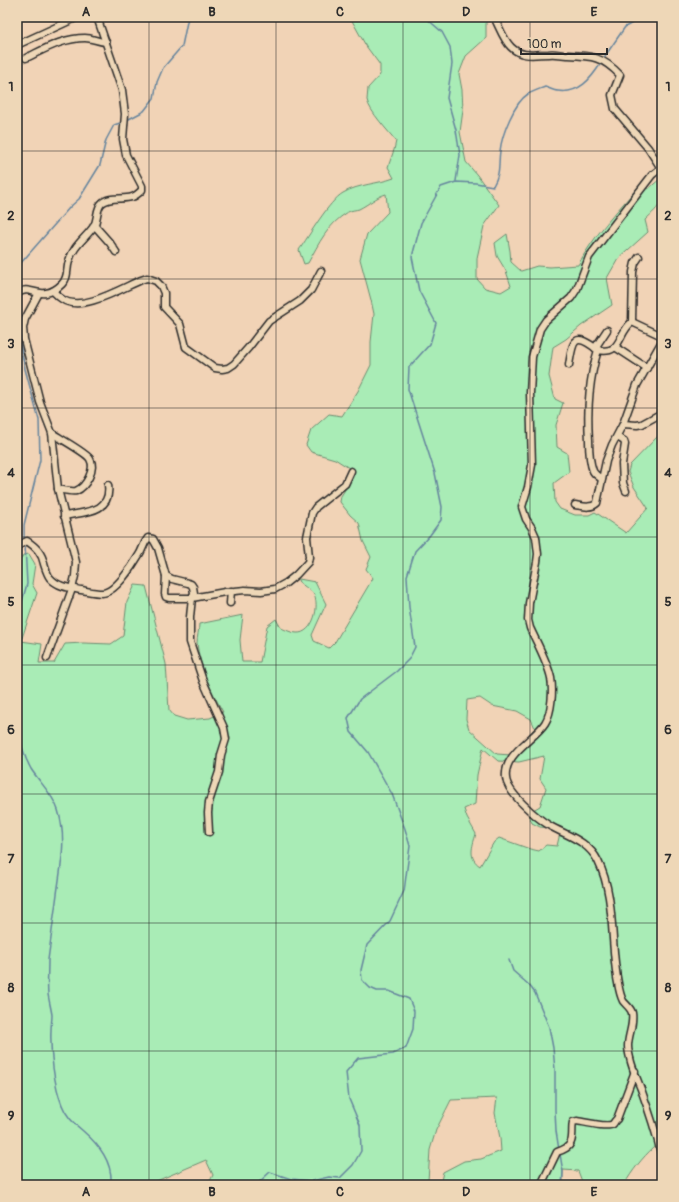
<svg xmlns="http://www.w3.org/2000/svg" width="679" height="1202" viewBox="0 0 679 1202" font-family="Pangolin,sans-serif">
  <rect width="100%" height="100%" fill="#f1d3b6"/>
  <filter id="ink" filterUnits="userSpaceOnUse"><feTurbulence type="fractalNoise" baseFrequency=".025" numOctaves="2"/><feDisplacementMap in="SourceGraphic" scale="8" xChannelSelector="R" yChannelSelector="G"/><feConvolveMatrix kernelMatrix="1 2 1 2 8 2 1 2 1" color-interpolation-filters="sRGB"/></filter>
  <g filter="url(#ink)">
    <path fill="#a9ecb6" stroke="#6a8c70" fill-rule="evenodd" d="M350,17H483L486,21V38L466,56L459,74L462,90L463,110L460,132L466,162L477,175L499,205L484,226L477,258V279L485,288L501,292L511,286L506,271L497,256L495,243L507,234L510,251L511,262L521,271L537,266L550,267L578,265C594,235 618,210 640,185L648,189L660,179C667,200 660,206 645,220L648,232L618,259L607,278L612,305L581,326L566,339L553,347L549,376L555,399L563,403L556,425L557,447L567,453L569,472L554,483L555,502L560,509L575,515H589L595,512L626,533L648,508L634,487L628,472L630,465L659,435L662,434V1151L654,1147C642,1158 632,1171 624,1185H585L583,1184L578,1171L563,1170V1185H440L443,1172L464,1161L481,1159L501,1151L500,1138L495,1113L497,1098L451,1100L436,1130L430,1150L428,1181L424,1185H208L213,1175L206,1160L147,1185H17V567L23,555L29,554L35,564L32,584L37,593L21,641L42,644L39,663H54L65,644L83,643L111,644L123,636L127,602L135,585L146,586L166,664L169,710L174,716L187,720L210,718L223,712C212,693 199,665 197,643C197,637 199,630 199,624L243,615L240,640L242,662H260L267,626L276,619L281,628C286,630 292,633 297,633C313,634 321,605 313,593C309,589 302,585 298,581L299,579L315,582L326,604L312,635L314,641L329,648L335,642L373,578L366,569L371,557L363,541L359,523L350,515L340,502L341,496L353,477L349,468L335,459L311,452L306,445L311,430L329,414L342,416L358,391L371,365V342L374,314L371,300L360,259L367,234L388,212L386,194C376,197 369,204 359,209C356,210 351,210 348,212C328,224 319,243 308,263L304,264L299,250C309,236 329,201 343,193C358,184 378,184 394,178L388,167L394,150L396,141C389,132 369,111 367,100C367,96 368,92 368,88L380,75V65L366,46ZM480,698L492,706L517,711L531,719L535,728L511,755L497,754L469,729L466,719L467,700ZM483,748L498,761L519,762L544,756L540,779L546,788L540,806L528,813L532,823L540,827L549,828L560,833L557,846L546,845L539,851L530,849L499,838L494,842L480,866C468,858 472,847 476,834L467,818L464,809L475,804L477,775Z"/>
    <g fill="none" stroke-linecap="round" stroke-linejoin="round">
      <g stroke="#65849d" stroke-width="1.5">
        <polyline points="425,17 442,32 450,47 452,64 447,98 456,130 460,155 456,181"/>
        <polyline points="603,59 625,27 643,17"/>
        <polyline points="127,120 144,111 154,98 157,82 163,68 182,46 188,17"/>
        <polyline points="17,272 20,264 70,207 79,199 100,165 106,140 114,125 123,122"/>
        <polyline points="17,330 25,369 39,420 40,460 24,525 24,539"/>
        <polyline points="17,619 27,584 25,545"/>
        <path d="M17,720C19,738 22,753 31,769C40,783 53,794 58,810C67,838 61,865 57,894C54,916 51,938 48,960C48,971 47,983 48,994C49,1001 51,1008 52,1015C52,1020 51,1025 51,1030C50,1052 54,1085 62,1105C66,1116 74,1124 83,1131C99,1145 113,1162 111,1185"/>
        <polyline points="509,960 513,971 529,985 535,993 549,1027 553,1048 555,1070 555,1110 556,1131 559,1150"/>
        <polyline points="560,1154 563,1172 562,1185"/>
        <path d="M256,1185L270,1172L291,1179L312,1181L329,1177L340,1178L353,1165L361,1151L360,1125L349,1099L346,1072L358,1058L393,1054L406,1048L413,1029L414,1011L409,999L389,991H377L370,988L362,980L361,970L367,945L390,921L404,891L410,846L405,829L392,794L368,752L351,732L348,718L360,699L397,671L409,659L415,647L409,607L407,576L415,551L430,535L441,520L442,507L435,473L408,389L409,367L430,344L436,323L419,291L412,257L421,223L441,187L456,182L476,183L493,186C501,172 498,165 500,151C502,134 514,103 528,94C534,91 540,89 545,87C549,88 554,91 558,91C579,94 591,79 601,63"/>
      </g>
      <defs>
        <g id="street">
          <path d="M494,17C499,26 503,39 511,47C522,58 535,54 549,54C555,53 561,55 567,55C592,56 602,56 620,75L612,95L615,109L648,148L661,168L652,175L589,257L577,289L571,298L546,320L540,329L532,357L530,393L532,465L528,487L522,507L526,519L532,528L536,537L538,554L537,562L529,603L528,620L530,628C537,643 548,663 551,678C553,690 552,712 545,723C534,740 503,754 506,778C507,793 537,818 550,826C568,836 588,841 598,861C616,897 610,945 618,983C619,989 620,995 623,1001C626,1005 631,1008 632,1013C634,1025 628,1035 628,1046C628,1050 629,1054 630,1058C632,1068 637,1079 641,1089C649,1111 656,1133 662,1156"/>
          <polyline points="17,45 78,17"/>
          <path d="M26,58C45,49 63,38 85,38C93,38 98,42 106,42"/>
          <polyline points="94,225 110,243 116,252"/>
          <path d="M53,291C56,294 58,297 62,299C81,313 122,288 141,280L147,278L156,281L161,286L164,293V307L180,324L186,347L215,368L222,369L228,368L234,364L249,347L269,321L300,301L311,290L321,271"/>
          <polyline points="39,293 25,319 23,328 24,339 40,402 52,433 58,489 76,562 75,576 72,589 47,658"/>
          <path d="M17,294C28,285 34,295 46,293C52,292 58,288 62,284C69,277 66,270 69,261C73,246 86,238 94,226C98,219 96,208 102,203C109,196 123,200 132,197C136,196 139,193 142,190V186L126,155L123,139L125,114L122,90L97,17"/>
          <polyline points="662,294 662,300"/>
          <polyline points="632,322 633,272 635,263 639,257"/>
          <polyline points="615,347 647,368"/>
          <polyline points="595,348 607,330"/>
          <path d="M569,365C573,341 573,331 598,350"/>
          <polyline points="623,424 637,425 642,424 662,413"/>
          <path d="M52,433C59,438 87,453 90,459C96,469 86,487 76,491C71,492 63,490 58,489"/>
          <polyline points="617,437 624,441 625,444 622,464 623,483 626,491"/>
          <path d="M602,479C599,477 595,475 593,471C589,461 589,450 589,440C587,410 589,379 598,350C622,355 617,334 632,322L662,336"/>
          <path d="M575,505C582,506 591,509 597,503L606,461L612,445L623,424L637,385L662,341"/>
          <path d="M64,516C84,512 112,513 108,485"/>
          <path d="M17,546L27,541C36,547 42,553 44,564C46,570 47,574 50,578C58,587 70,588 81,590C87,591 95,593 102,593C115,593 133,565 139,555C143,549 143,544 148,538L153,539L158,548L166,576L172,579L188,583L191,584L193,587L194,593L192,598L190,617V642L203,681L224,728L226,739L221,755L219,772L209,802L208,813L209,832"/>
          <polyline points="166,576 165,594 166,597 169,598 192,598 225,592 245,590 261,591 275,589 286,583 296,575 308,562 309,557 307,537 312,513 316,507 345,484 351,471"/>
          <polyline points="230,603 231,591"/>
          <path d="M541,1185L557,1152C560,1151 563,1150 566,1148C575,1143 571,1130 573,1122L577,1121C584,1122 607,1128 613,1124C613,1124 616,1119 617,1119L635,1071"/>
        </g>
      </defs>
      <use href="#street" stroke="#2b2b2b" stroke-width="9"/>
      <use href="#street" stroke="#eed7b7" stroke-width="6"/>
    </g>
  </g>
  <path fill="none" stroke="#2b2b2b" stroke-width="1" stroke-opacity="0.55" d="M149,17V1185M276,17V1185M403,17V1185M530,17V1185M17,151H662M17,279H662M17,408H662M17,537H662M17,665H662M17,794H662M17,923H662M17,1051H662"/>
  <rect width="679" height="1202" fill="none" stroke="#eed7b7" stroke-width="44"/>
  <path d="M521 48v6h86v-6" fill="none" stroke="#2b2b2b" stroke-width="2"/>
  <text x="527" y="48" font-size="12" fill="#2b2b2b" stroke="#eed7b7" stroke-width="3" paint-order="stroke">100 m</text>
  <rect x="22" y="22" width="635" height="1158" fill="none" stroke="#2b2b2b" stroke-width="1.5"/>
  <g font-size="13" text-anchor="middle" font-weight="bold" fill="#2b2b2b">
    <text x="86" y="16">A</text>
    <text x="212" y="16">B</text>
    <text x="340" y="16">C</text>
    <text x="466" y="16">D</text>
    <text x="594" y="16">E</text>
    <text x="11" y="91">1</text>
    <text x="668" y="91">1</text>
    <text x="11" y="220">2</text>
    <text x="668" y="220">2</text>
    <text x="11" y="348">3</text>
    <text x="668" y="348">3</text>
    <text x="11" y="477">4</text>
    <text x="668" y="477">4</text>
    <text x="11" y="606">5</text>
    <text x="668" y="606">5</text>
    <text x="11" y="734">6</text>
    <text x="668" y="734">6</text>
    <text x="11" y="863">7</text>
    <text x="668" y="863">7</text>
    <text x="11" y="992">8</text>
    <text x="668" y="992">8</text>
    <text x="11" y="1120">9</text>
    <text x="668" y="1120">9</text>
    <text x="86" y="1196">A</text>
    <text x="212" y="1196">B</text>
    <text x="340" y="1196">C</text>
    <text x="466" y="1196">D</text>
    <text x="594" y="1196">E</text>
  </g>
</svg>
